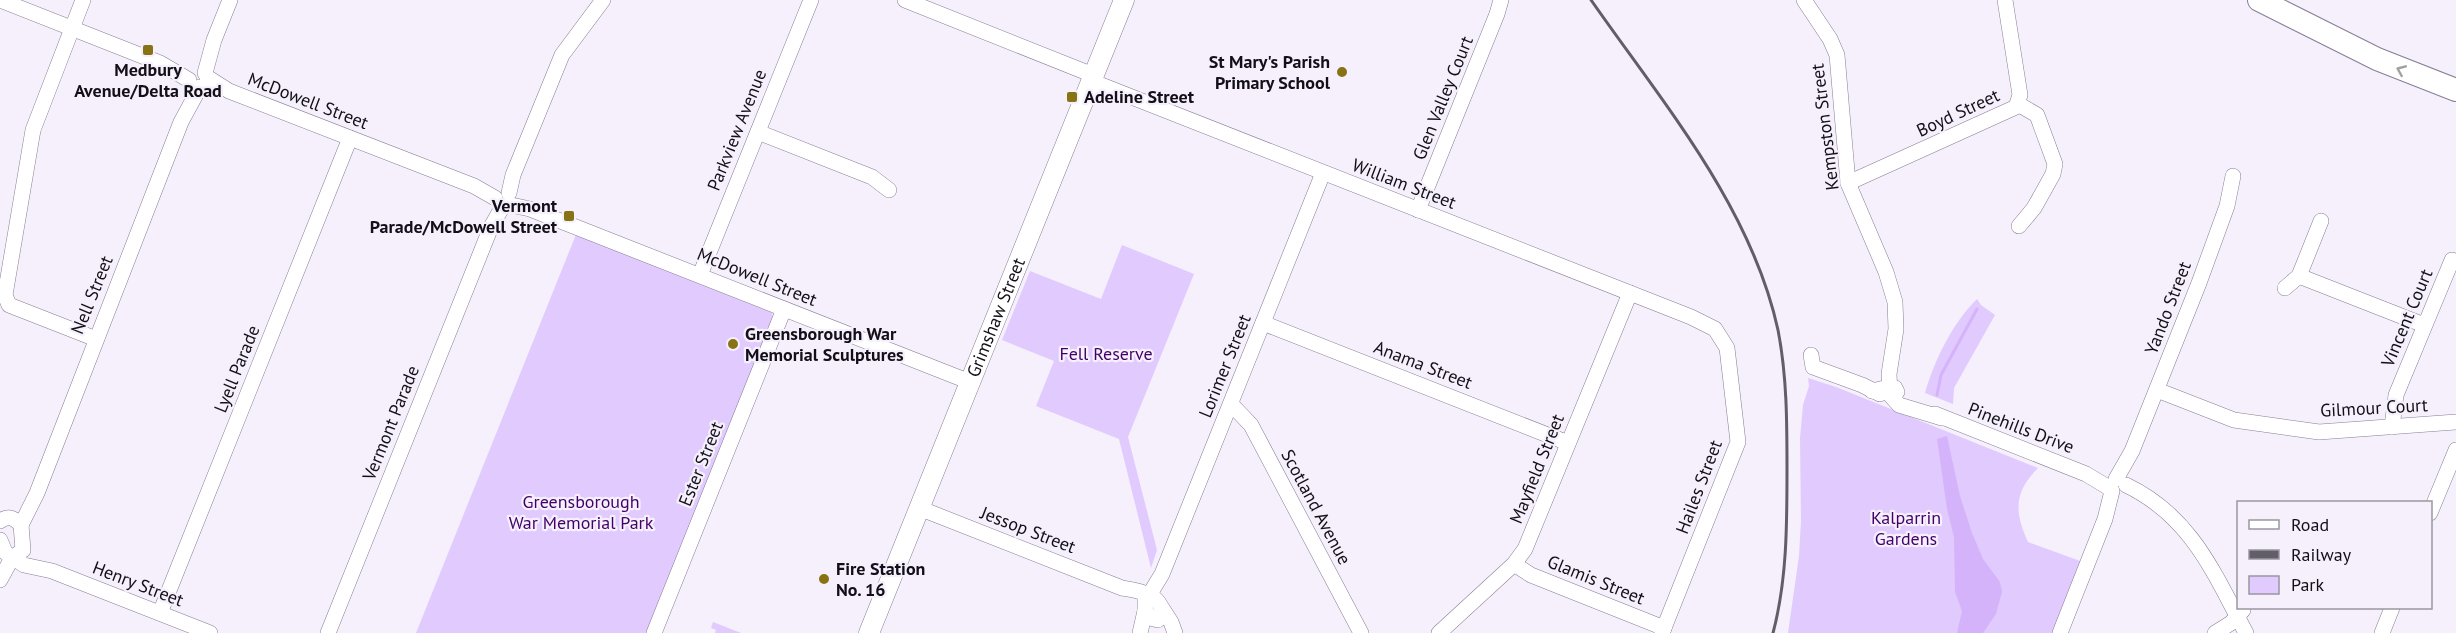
<svg xmlns="http://www.w3.org/2000/svg" width="2456" height="633" viewBox="0 0 2456 633" font-family="'PT Sans',sans-serif">
  <rect width="100%" height="100%" fill="#f5f0fb"/>
  <g fill="#e1cafe">
    <polygon points="577,232 771,310 773,317 649,633 416,633"/>
    <polygon points="1122,245 1194,274 1128,437 1157,550 1151,568 1119,439 1036,406 1054,361 1002,340 1030,271 1101,299"/>
    <path d="M1977,299L1981,305L1995,315L1954,388L1953,404L1925,393C1935,359 1952,324 1977,299Z"/>
    <path d="M1808,378L1836,387L2038,468C2014,492 2014,511 2028,542L2083,562L2055,633H1788L1799,556L1801,521L1800,438L1803,405L1809,386Z"/>
    <polygon points="713,622 741,633 715,633 716,630 711,628"/>
  </g>
  <polygon fill="#d4b3fa" points="1947,436 1960,496 1972,533 1983,559 2000,582 2002,592 1996,614 1983,633 1957,633 1962,611 1955,592 1954,537 1947,509 1937,439"/>
  <g fill="none" stroke-linecap="round" stroke-linejoin="round">
    <polyline stroke="#d4b3fa" stroke-width="3" points="1937,395 1941,375 1977,309"/>
    <defs>
      <g id="minor">
        <polyline points="0,0 160,63 189,80"/>
        <polyline points="83,0 33,130 5,295 9,305 96,339"/>
        <polyline points="905,0 1093,75"/>
        <polyline points="1804,0 1830,39 1837,55 1848,183 1886,272 1895,302 1896,329 1889,374 1890,395 1899,405 1942,418"/>
        <polyline points="205,73 214,40 230,0"/>
        <polyline points="207,77 229,91 474,186 495,198"/>
        <polyline points="1091,81 1691,317 1715,329 1727,348 1738,442 1662,633"/>
        <polyline points="2018,104 2037,115 2055,164 2053,174 2034,208 2019,226"/>
        <polyline points="758,132 872,177 889,190"/>
        <polyline points="1848,183 2016,107 2020,95 2005,0"/>
        <polyline points="509,193 513,175 562,55 603,0"/>
        <polyline points="507,204 530,209 970,382"/>
        <polyline points="1418,210 1497,14 1501,0"/>
        <polyline points="2321,221 2299,276 2424,325"/>
        <polyline points="700,275 811,0"/>
        <polyline points="2285,288 2299,276"/>
        <polyline points="1263,323 1568,443"/>
        <polyline points="1811,355 1813,367 1862,385 1880,394"/>
        <polyline points="2157,390 2234,420 2319,432 2456,422"/>
        <polyline points="1872,391 1889,387 1895,388 1897,392"/>
        <polyline points="1231,404 1251,425 1361,633"/>
        <polyline points="1935,414 2086,474 2111,489"/>
        <polyline points="2392,427 2396,395 2452,260"/>
        <polyline points="2116,479 2132,451 2199,283 2227,206 2233,176"/>
        <path d="M2126,485C2191,516 2214,573 2246,633"/>
        <path d="M919,508L1122,588C1139,591 1160,593 1163,614L1158,620L1150,618L1145,610V599L1153,597"/>
        <polyline points="2430,513 2456,450"/>
        <path d="M0,521C9,515 14,518 21,525L23,550L12,558L5,552L0,540"/>
        <polyline points="21,525 37,493 181,122 200,87"/>
        <polyline points="14,558 24,565 52,571 210,633"/>
        <polyline points="1514,564 1531,575 1664,628"/>
        <polyline points="0,580 12,558"/>
        <polyline points="1148,597 1162,574 1323,173"/>
        <polyline points="1162,608 1171,622 1175,633"/>
        <polyline points="160,613 350,138"/>
        <polyline points="328,633 491,227 503,206"/>
        <polyline points="654,633 784,309"/>
        <polyline points="1140,633 1145,611"/>
        <polyline points="1439,633 1514,564 1525,549 1630,293"/>
        <polyline points="2060,633 2105,519 2112,491"/>
        <polyline points="2215,633 2231,623 2243,610"/>
        <polyline points="2382,633 2392,608"/>
      </g>
      <g id="major">
        <path id="s1" d="M869,633L1124,0"/>
      </g>
      <polyline id="highway" points="2259,0 2377,59 2456,90"/>
    </defs>
    <use href="#minor" stroke="#897e96" stroke-width="16"/>
    <use href="#major" stroke="#897e96" stroke-width="21"/>
    <use href="#highway" stroke="#897e96" stroke-width="24"/>
    <use href="#minor" stroke="#fff" stroke-width="15"/>
    <use href="#major" stroke="#fff" stroke-width="20"/>
    <use href="#highway" stroke="#fff" stroke-width="22"/>
    <path stroke="#625e68" stroke-width="3" d="M1591,0C1662,102 1751,206 1778,330C1787,376 1787,423 1787,470C1787,525 1787,580 1773,633"/>
  </g>
  <defs><path id="oneway-chevron" d="M-2-3.5L2.5 0L-2 3.5" fill="none" stroke-width="1.6" stroke-linecap="round" stroke-linejoin="round" transform="scale(1.5)"/></defs>
  <use stroke="#a19fa3" href="#oneway-chevron" transform="translate(2401 70) rotate(-157)"/>
  <g fill="#877214" stroke="#f5f0fb" stroke-width="2">
    <rect x="142" y="44" width="12" height="12" rx="3"/>
    <circle cx="1342" cy="72" r="6"/>
    <rect x="1066" y="91" width="12" height="12" rx="3"/>
    <rect x="563" y="210" width="12" height="12" rx="3"/>
    <circle cx="733" cy="344" r="6"/>
    <circle cx="824" cy="579" r="6"/>
  </g>
  <g text-anchor="middle" stroke-width="4.5" stroke-linejoin="round" paint-order="stroke">
    <g font-size="18" font-weight="bold" fill="#130f18" stroke="#f5f0fb" text-anchor="start">
      <text x="1330" y="68" text-anchor="end">St Mary's Parish<tspan x="1330" dy="21">Primary School</tspan></text>
      <text x="148" y="76" text-anchor="middle">Medbury<tspan x="148" dy="21">Avenue/Delta Road</tspan></text>
      <text x="1084" y="103">Adeline Street</text>
      <text x="557" y="212" text-anchor="end">Vermont<tspan x="557" dy="21">Parade/McDowell Street</tspan></text>
      <text x="745" y="340">Greensborough War<tspan x="745" dy="21">Memorial Sculptures</tspan></text>
      <text x="836" y="575">Fire Station<tspan x="836" dy="21">No. 16</tspan></text>
    </g>
    <g font-size="18" fill="#130f18" stroke="#f5f0fb">
      <text transform="translate(1443 98) rotate(-68)" y="6">Glen Valley Court</text>
      <text transform="translate(308 101) rotate(21)" y="6">McDowell Street</text>
      <text transform="translate(1958 113) rotate(-25)" y="6">Boyd Street</text>
      <text transform="translate(1825 127) rotate(-97)" y="6">Kempston Street</text>
      <text transform="translate(737 130) rotate(-68)" y="6">Parkview Avenue</text>
      <text transform="translate(1404 184) rotate(21)" y="6">William Street</text>
      <text transform="translate(757 277) rotate(22)" y="6">McDowell Street</text>
      <text transform="translate(92 295) rotate(-68)" y="6">Nell Street</text>
      <text transform="translate(2168 308) rotate(-69)" y="6">Yando Street</text>
      <text dy="6" stroke="none"><textPath href="#s1" startOffset="340">Grimshaw Street</textPath></text>
      <text transform="translate(2407 318) rotate(-67)" y="6">Vincent Court</text>
      <text transform="translate(1423 365) rotate(21)" y="6">Anama Street</text>
      <text transform="translate(1225 366) rotate(-68)" y="6">Lorimer Street</text>
      <text transform="translate(237 369) rotate(-68)" y="6">Lyell Parade</text>
      <text transform="translate(2374 408) rotate(-3)" y="6">Gilmour Court</text>
      <text transform="translate(391 423) rotate(-68)" y="6">Vermont Parade</text>
      <text transform="translate(2021 428) rotate(21)" y="6">Pinehills Drive</text>
      <text transform="translate(701 464) rotate(-68)" y="6">Ester Street</text>
      <text transform="translate(1537 469) rotate(-68)" y="6">Mayfield Street</text>
      <text transform="translate(1699 487) rotate(-69)" y="6">Hailes Street</text>
      <text transform="translate(1316 507) rotate(62)" y="6">Scotland Avenue</text>
      <text transform="translate(1028 530) rotate(21)" y="6">Jessop Street</text>
      <text transform="translate(1596 580) rotate(22)" y="6">Glamis Street</text>
      <text transform="translate(138 584) rotate(21)" y="6">Henry Street</text>
    </g>
    <g font-size="18" fill="#42006b" stroke="#f5f0fb">
      <text x="1106" y="360">Fell Reserve</text>
      <text x="581" y="508">Greensborough<tspan x="581" dy="21">War Memorial Park</tspan></text>
      <text x="1906" y="524">Kalparrin<tspan x="1906" dy="21">Gardens</tspan></text>
    </g>
  </g>
  <rect x="2237" y="501" width="195" height="108" fill="#f5f0fb" stroke="#9b96a0" stroke-width="1.5"/>
  <rect x="2249" y="520" width="30" height="9" fill="#ffffff" stroke="#9b96a0" stroke-width="1.5"/>
  <text x="2291" y="531" font-size="18" fill="#130f18">Road</text>
  <rect x="2249" y="550" width="30" height="9" fill="#625e68" stroke="#9b96a0" stroke-width="1.5"/>
  <text x="2291" y="561" font-size="18" fill="#130f18">Railway</text>
  <rect x="2249" y="576" width="30" height="18" fill="#e1cafe" stroke="#9b96a0" stroke-width="1.5"/>
  <text x="2291" y="591" font-size="18" fill="#130f18">Park</text>
</svg>
